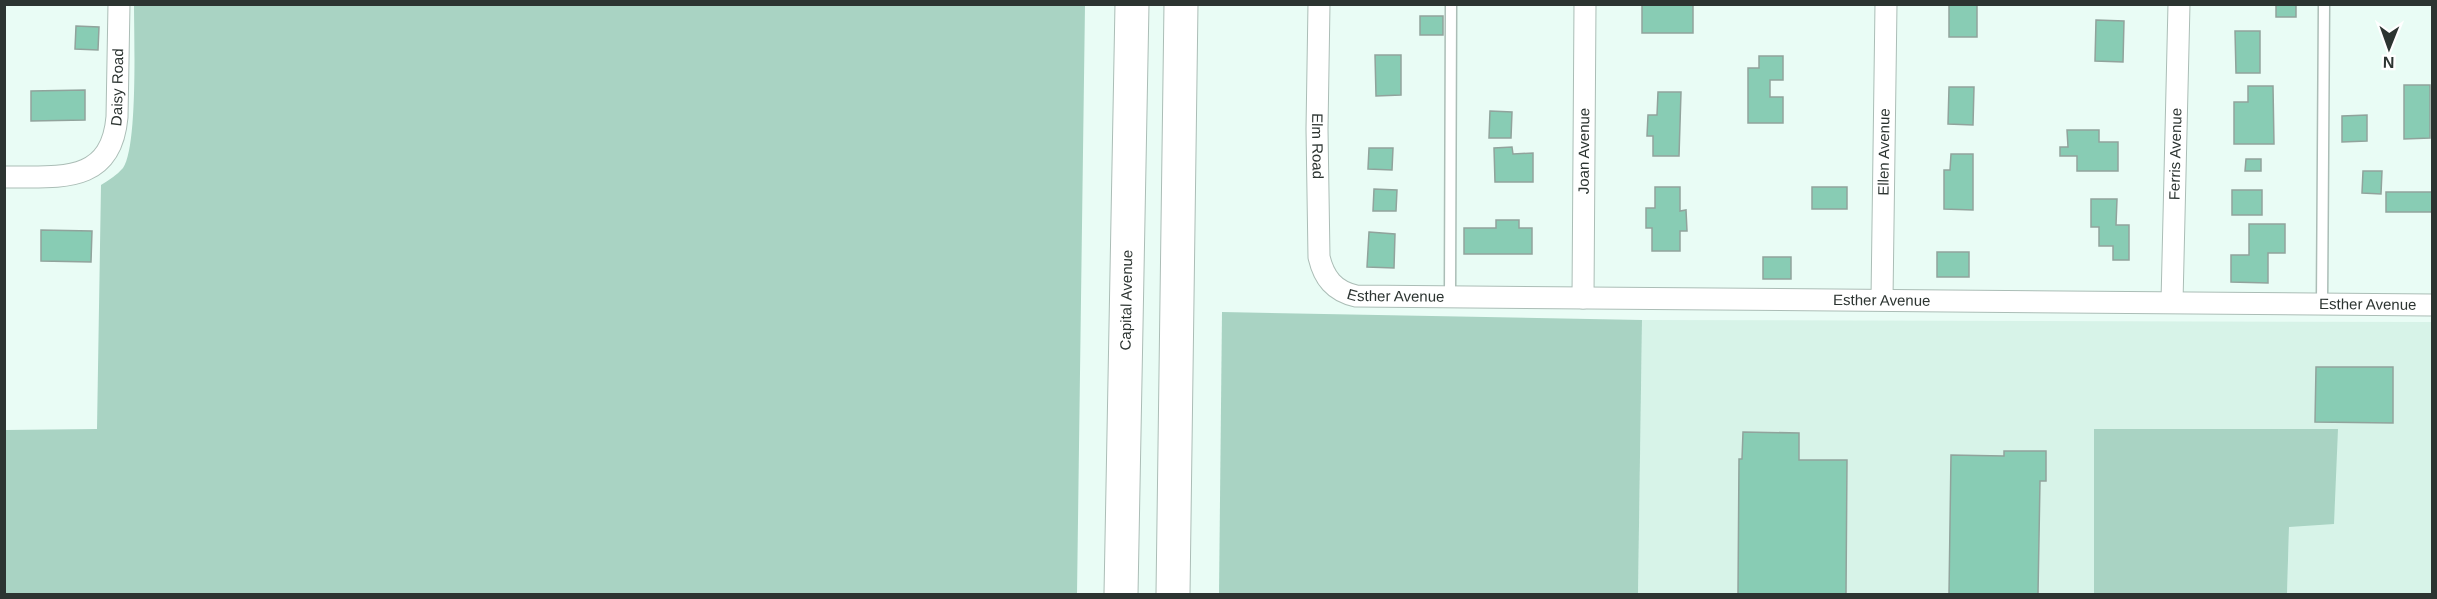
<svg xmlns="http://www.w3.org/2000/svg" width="2437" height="599" viewBox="0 0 2437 599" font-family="Arial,sans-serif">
  <rect width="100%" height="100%" fill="#e9fcf5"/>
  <polygon fill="#d7f3e8" points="1642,320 2432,322 2432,594 2287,594 2289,527 2094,429 2094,594 1638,594"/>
  <g fill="#a9d3c3">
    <path d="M134,5H1085L1077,594H5V430L97,429L101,185C109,180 117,175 123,168C138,147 134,36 134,5Z"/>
    <polygon points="1222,312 1642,320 1638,594 1219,594"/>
    <polygon points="2094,429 2338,429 2334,524 2289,527 2287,594 2094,594"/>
  </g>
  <g fill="#88ccb4" stroke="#91a39c" stroke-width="1.5">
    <rect x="1642" y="4" width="51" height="29"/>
    <rect x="1949" y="4" width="28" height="33"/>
    <rect x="2276" y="4" width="20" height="13"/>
    <rect x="1420" y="16" width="23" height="19"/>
    <polygon points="2096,20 2124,21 2123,62 2095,61"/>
    <polygon points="76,26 99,27 98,50 75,49"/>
    <polygon points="2235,31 2260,31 2260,73 2236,73"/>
    <polygon points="1375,55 1401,55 1401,95 1376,96"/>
    <polygon points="1759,56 1783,56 1783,80 1770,80 1770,97 1783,97 1783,123 1748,123 1748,68 1759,68"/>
    <polygon points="2404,85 2430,85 2430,138 2404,139"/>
    <polygon points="2248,86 2273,86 2274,144 2234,144 2234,102 2248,102"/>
    <polygon points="1949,87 1974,87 1973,125 1948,124"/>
    <polygon points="85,90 85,120 31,121 31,91"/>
    <polygon points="1658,92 1681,92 1679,156 1653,156 1653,136 1647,136 1648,115 1657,115"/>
    <polygon points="1490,111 1512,112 1511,138 1489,138"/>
    <polygon points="2367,115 2367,141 2342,142 2342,116"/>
    <polygon points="2067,130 2099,130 2099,142 2118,142 2118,171 2077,171 2077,156 2060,156 2060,147 2068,147"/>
    <polygon points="1512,147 1513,154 1533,153 1533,182 1495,182 1494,148"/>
    <polygon points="1369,148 1393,148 1392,170 1368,169"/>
    <polygon points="1951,154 1973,154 1973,210 1944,209 1944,170 1950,170"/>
    <polygon points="2246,159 2261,159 2261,171 2245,171"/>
    <polygon points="2363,171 2382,171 2381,194 2362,193"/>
    <polygon points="1655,187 1680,187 1680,211 1686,210 1687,231 1680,231 1680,251 1652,251 1652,228 1646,228 1646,208 1655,208"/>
    <rect x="1812" y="187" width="35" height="22"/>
    <polygon points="1374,189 1397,190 1396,211 1373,211"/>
    <rect x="2232" y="190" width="30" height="25"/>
    <rect x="2386" y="192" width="46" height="20"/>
    <polygon points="2091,199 2117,199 2116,225 2129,225 2129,260 2113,260 2113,246 2099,246 2099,227 2091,227"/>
    <polygon points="1496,220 1519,220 1519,228 1532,228 1532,254 1464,254 1464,228 1496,228"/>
    <polygon points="2249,224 2285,224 2285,253 2268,253 2268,283 2231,282 2231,255 2249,255"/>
    <polygon points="41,230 92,231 91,262 41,261"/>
    <polygon points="1369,232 1395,234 1394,268 1367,267"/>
    <rect x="1937" y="252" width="32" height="25"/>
    <rect x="1763" y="257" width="28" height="22"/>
    <polygon points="2316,367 2393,367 2393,423 2315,422"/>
    <polygon points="1743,432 1799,433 1799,460 1847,460 1846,594 1738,594 1739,459 1742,459"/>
    <polygon points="2004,451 2046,451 2046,481 2040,481 2038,594 1949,594 1951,455 2004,456"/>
  </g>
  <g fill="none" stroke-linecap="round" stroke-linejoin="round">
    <defs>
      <g id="service">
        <polyline points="1450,296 1451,4"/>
        <polyline points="2322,303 2324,4"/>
      </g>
      <g id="minor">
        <path id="s1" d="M1319,4L1317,129L1319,257C1324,278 1334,291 1356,296L2432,305"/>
        <path id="s2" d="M4,177C57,176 111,186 117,117L119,4"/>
        <path id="s3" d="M1583,298L1585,4"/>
        <path id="s4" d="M1882,299L1886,4"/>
        <path id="s5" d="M2172,302L2179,4"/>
      </g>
      <g id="trunk">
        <path id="s6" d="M1121,594L1132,4"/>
        <polyline points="1173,594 1181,4"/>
      </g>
    </defs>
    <use href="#service" stroke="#abbdb6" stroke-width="13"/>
    <use href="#minor" stroke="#abbdb6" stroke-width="23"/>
    <use href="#trunk" stroke="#abbdb6" stroke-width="35"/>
    <use href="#service" stroke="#fff" stroke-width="10"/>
    <use href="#minor" stroke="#fff" stroke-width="21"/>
    <use href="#trunk" stroke="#fff" stroke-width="33"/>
  </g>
  <g text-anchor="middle" stroke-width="6" stroke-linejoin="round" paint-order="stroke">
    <g font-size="15" fill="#2c3431" stroke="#fff">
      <text dy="5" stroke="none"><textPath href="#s2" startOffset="177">Daisy Road</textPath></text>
      <text dy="5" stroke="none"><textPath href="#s1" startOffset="142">Elm Road</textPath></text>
      <text dy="5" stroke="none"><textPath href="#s3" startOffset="147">Joan Avenue</textPath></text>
      <text dy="5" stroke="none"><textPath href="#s4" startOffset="147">Ellen Avenue</textPath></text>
      <text dy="5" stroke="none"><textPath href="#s5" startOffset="148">Ferris Avenue</textPath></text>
      <text dy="5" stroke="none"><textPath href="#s1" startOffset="350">Esther Avenue</textPath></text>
      <text dy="5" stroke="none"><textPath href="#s6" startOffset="294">Capital Avenue</textPath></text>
      <text dy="5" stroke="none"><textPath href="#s1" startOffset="836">Esther Avenue</textPath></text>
      <text dy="5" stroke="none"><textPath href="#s1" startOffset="1322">Esther Avenue</textPath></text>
    </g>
  </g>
  <rect width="2437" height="599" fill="none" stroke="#2c3431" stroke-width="12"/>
  <g transform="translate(2389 48) rotate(181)" stroke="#ffffff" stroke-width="4.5" paint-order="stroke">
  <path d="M0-4.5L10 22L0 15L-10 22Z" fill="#2c3431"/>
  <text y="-9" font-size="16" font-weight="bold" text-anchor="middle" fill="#2c3431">N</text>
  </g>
</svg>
